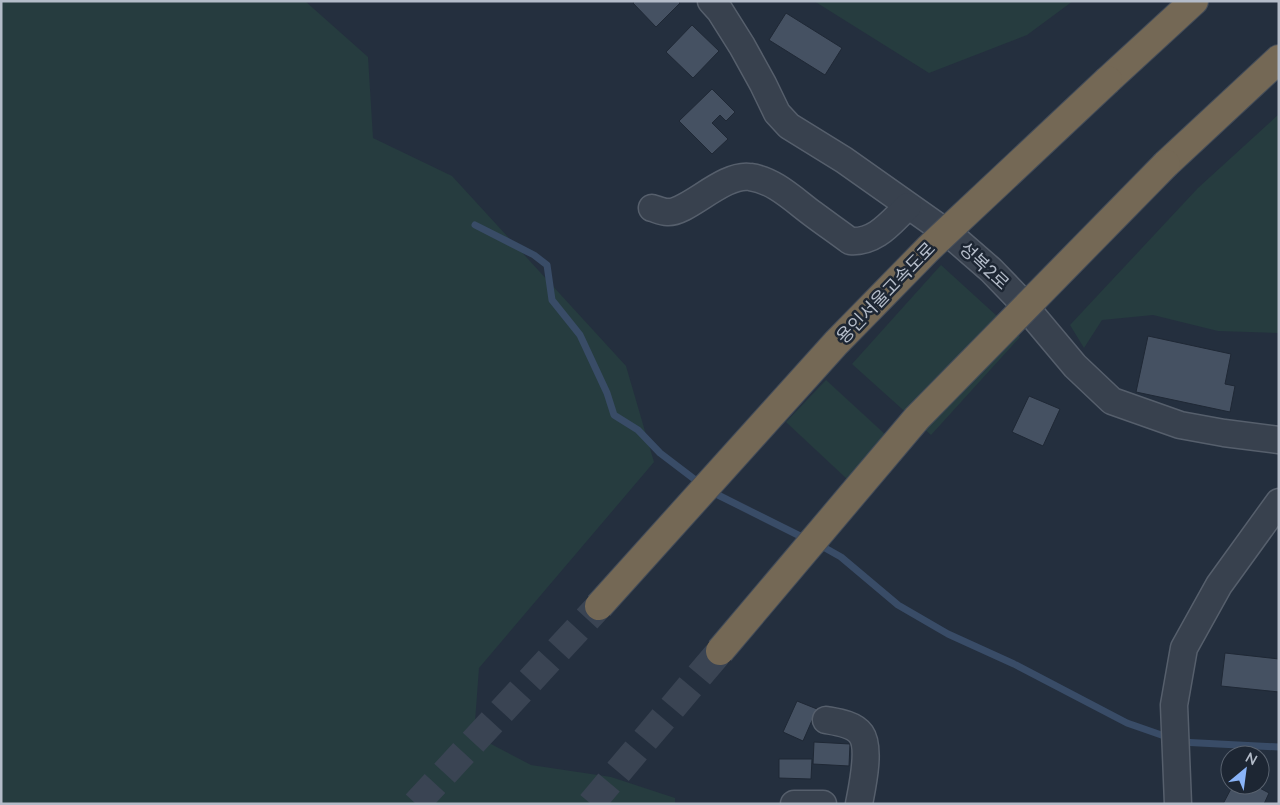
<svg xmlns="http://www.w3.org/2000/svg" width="1280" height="805" viewBox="0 0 1280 805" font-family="Lato,'Noto Sans KR',sans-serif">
  <rect width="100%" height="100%" fill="#242f3e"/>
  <g fill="#263c3f">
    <polygon points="1,1 305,1 368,57 373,138 452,176 626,366 654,462 479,668 474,735 531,765 611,777 675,798 675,804 1,804"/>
    <polygon points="814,1 1073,1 1027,35 929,73"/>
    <polygon points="1279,114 1279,333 1218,331 1153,315 1102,320 1084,348 1070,325 1198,188"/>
    <polygon points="941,265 1020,337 931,435 852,364"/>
    <polygon points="826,380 888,437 847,479 786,422"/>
  </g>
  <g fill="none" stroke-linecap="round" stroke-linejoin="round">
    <g stroke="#394c67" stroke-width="7">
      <polyline points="475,225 534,255 547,265 552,300 580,335 607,393 614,415 638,430 660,453 702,485"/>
      <polyline points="710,491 806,539"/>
      <polyline points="818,544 841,557 898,605 948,634 1014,664 1127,723 1170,738"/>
      <polyline points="1180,742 1279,747"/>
    </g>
  </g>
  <g fill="#455162" stroke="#1f2835">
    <polygon points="635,1 678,1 680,3 656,27 633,3"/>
    <polygon points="786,13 842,48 825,75 769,40"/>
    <polygon points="692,25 719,51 693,78 666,52"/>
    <polygon points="712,89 735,112 726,121 720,115 712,123 728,139 712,154 679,121"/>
    <polygon points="1148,336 1231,354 1225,384 1235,386 1230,412 1136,392"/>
    <polygon points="1029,396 1060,409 1043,446 1012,432"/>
    <polygon points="1225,653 1279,659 1279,692 1221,686"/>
    <polygon points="797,701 817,709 803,741 783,732"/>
    <polygon points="814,742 850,744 849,766 813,764"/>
    <polygon points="779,759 812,759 811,779 779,778"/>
    <polygon points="1233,785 1254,785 1269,793 1264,804 1223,804"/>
  </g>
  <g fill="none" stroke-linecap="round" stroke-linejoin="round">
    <g stroke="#3a4453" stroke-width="28" stroke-dasharray="28 14" stroke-linecap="butt">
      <polyline points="416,804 599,606"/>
      <polyline points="591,804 720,651"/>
    </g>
    <defs>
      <g id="minor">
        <polyline points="711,1 720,11 742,46 763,84 777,113 789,126 844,160 953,237 991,270 1018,298 1075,366 1112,401 1180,425 1224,433 1279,440"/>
        <path d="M652,208C656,209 662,212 667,212C687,214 723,173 750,177C774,180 794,200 813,214C825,223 838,232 850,241C876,243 891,222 908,206"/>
        <path d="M826,720C837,722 854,724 861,734C871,748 862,788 859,804"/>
        <polyline points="794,804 823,804"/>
        <polyline points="1178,804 1174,705 1184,648 1219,585 1279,502"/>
      </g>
      <g id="highway">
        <polyline points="1108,80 1194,1"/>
        <polyline points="1166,164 1279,59"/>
      </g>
    </defs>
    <use href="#minor" stroke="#565f6c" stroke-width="29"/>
    <use href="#highway" stroke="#434c59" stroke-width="30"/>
    <use href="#minor" stroke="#38414e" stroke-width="26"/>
    <use href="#highway" stroke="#746855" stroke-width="28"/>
    <defs>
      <g id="highway-bridge">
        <polyline points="599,606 836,343 928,249 1108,80"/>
        <polyline points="720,651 917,418 1166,164"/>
      </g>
    </defs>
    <use href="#highway-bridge" stroke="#434c59" stroke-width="30" stroke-linecap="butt"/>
    <use href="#highway-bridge" stroke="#746855" stroke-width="28"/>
  </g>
  <g text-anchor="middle" stroke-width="5" stroke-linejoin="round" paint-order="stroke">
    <g font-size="18" fill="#b4bcc9" stroke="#1d2633">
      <text transform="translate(984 266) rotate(43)" y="6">성복2로</text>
      <text transform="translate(886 293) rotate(-46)" y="6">용인서울고속도로</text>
    </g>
  </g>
  <rect width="1280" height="805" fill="none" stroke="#b4bcc9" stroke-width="5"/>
  <g transform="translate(1245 770) rotate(29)"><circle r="24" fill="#1d2633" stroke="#59626f"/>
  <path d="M0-4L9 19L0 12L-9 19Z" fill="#8ab4f8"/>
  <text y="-8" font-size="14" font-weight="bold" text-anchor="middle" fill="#b4bcc9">N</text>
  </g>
</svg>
